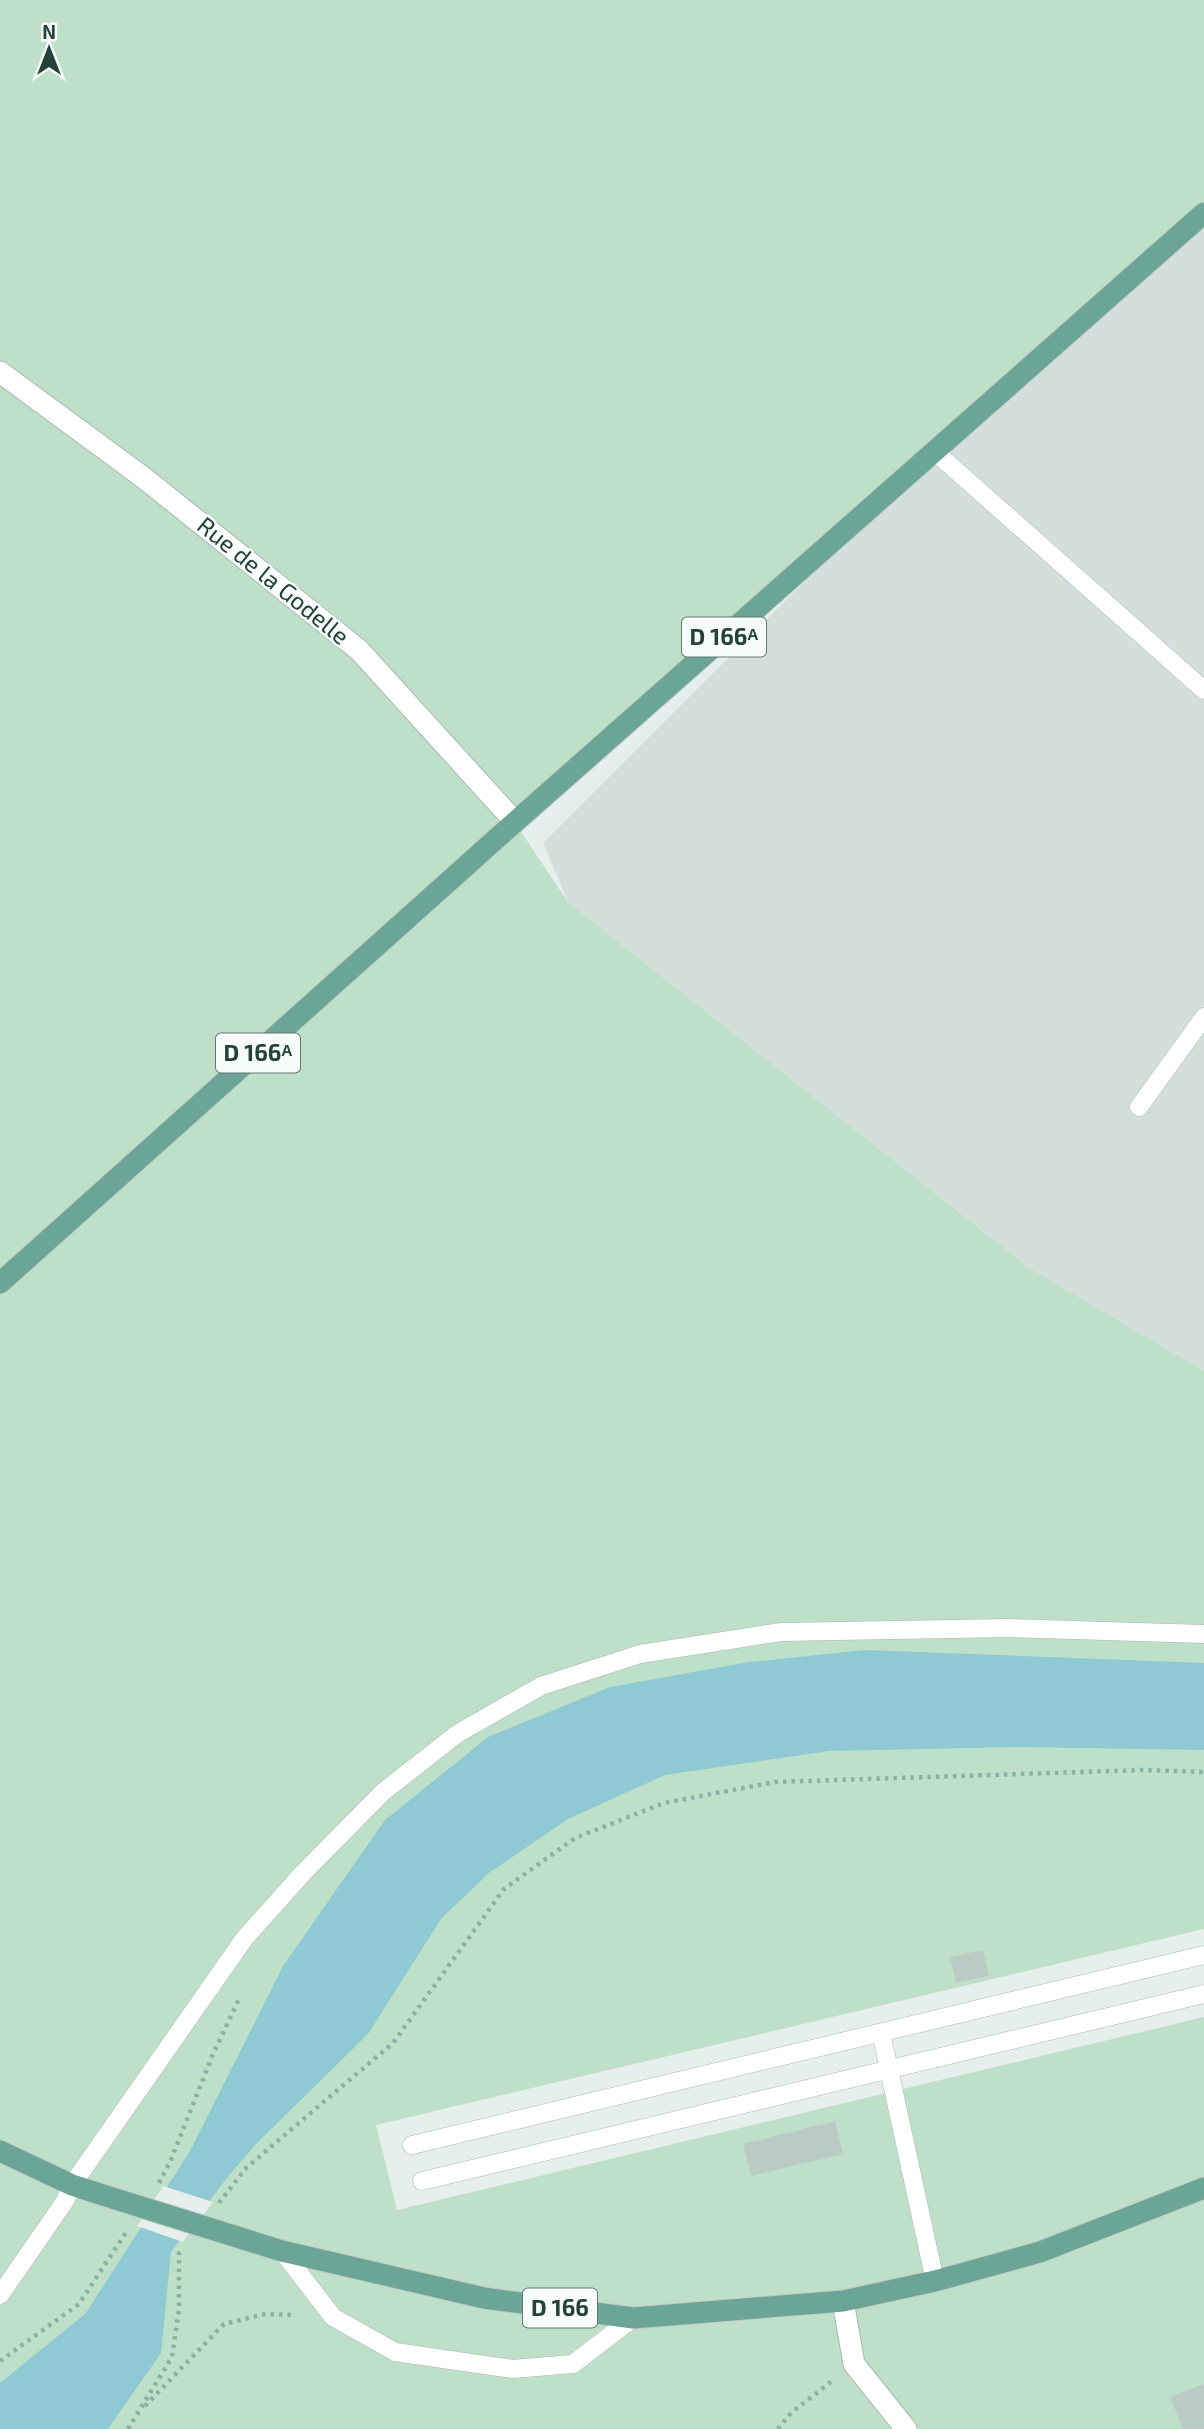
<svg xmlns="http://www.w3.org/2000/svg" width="1204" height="2429" viewBox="0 0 1204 2429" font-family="'Exo 2',sans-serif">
  <rect width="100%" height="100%" fill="#e6efeb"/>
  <polygon fill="#d4dfda" points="1204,213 1204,1371 1028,1267 568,902 543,843 934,452"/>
  <polygon fill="#bfe0c8" points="0,0 1204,0 1204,213 515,823 568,902 1028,1267 1204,1371 1204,1929 376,2125 397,2210 1204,2017 1204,2429 0,2429"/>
  <polygon fill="#8ec9d4" points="866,1650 1204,1663 1204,1750 1019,1747 829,1751 665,1775 568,1819 489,1873 441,1919 368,2034 257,2143 226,2179 171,2252 161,2353 108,2429 0,2429 0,2383 86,2313 190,2151 283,1966 385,1820 488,1737 610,1687 749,1662"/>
  <polygon fill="#e6efeb" points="163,2186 213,2202 183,2242 137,2226"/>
  <g fill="#bbcac4">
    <polygon points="983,1950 989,1976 956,1983 950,1957"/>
    <polygon points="835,2121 843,2154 751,2176 743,2144"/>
    <polygon points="1204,2384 1204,2429 1183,2429 1170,2397"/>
  </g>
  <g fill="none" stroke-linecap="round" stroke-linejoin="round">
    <defs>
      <g id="service">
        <polyline points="934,451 1204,690"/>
        <polyline points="1139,1107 1204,1017"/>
        <polyline points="881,2033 935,2281"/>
        <polyline points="412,2145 1204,1955"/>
        <polyline points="422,2181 1204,1994"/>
        <polyline points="282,2251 333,2317 395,2352 513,2369 573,2364 633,2318"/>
        <polyline points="0,2295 65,2201 72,2185 244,1939 303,1873 383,1792 457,1734 541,1686 640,1654 781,1632 1007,1628 1204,1634"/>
      </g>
      <g id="minor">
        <polyline points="0,372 144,478 359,650 515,822"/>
        <polyline points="843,2301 854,2364 906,2429"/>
      </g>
      <g id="primary">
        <polyline points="0,1283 515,822 1204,213"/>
        <polyline points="0,2151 72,2185 106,2196"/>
        <polyline points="282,2251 484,2298 633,2318 843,2301 935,2281 1040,2252 1204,2188"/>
      </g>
    </defs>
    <use href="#service" stroke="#a8b8b2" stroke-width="19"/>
    <use href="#minor" stroke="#a8b8b2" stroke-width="23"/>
    <use href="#primary" stroke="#c2cac8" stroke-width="23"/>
    <g stroke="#86b3a5" stroke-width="4.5" stroke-dasharray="3.5 5" stroke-linecap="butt">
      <polyline points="159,2183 171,2160 213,2054 239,1999"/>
      <polyline points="219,2203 246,2168 393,2043 504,1889 575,1838 664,1803 775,1782 1143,1770 1204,1772"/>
      <polyline points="0,2361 79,2304 127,2231"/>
      <polyline points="145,2406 224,2324 265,2314 296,2315"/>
      <polyline points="128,2429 172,2357 179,2309 179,2253 181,2251"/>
      <polyline points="778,2429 791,2413 832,2381"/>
    </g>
    <use href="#service" stroke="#fff" stroke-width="18"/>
    <use href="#minor" stroke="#fff" stroke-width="21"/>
    <use href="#primary" stroke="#6aa596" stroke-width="21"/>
    <defs>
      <polyline id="primary-bridge" points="106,2196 282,2251"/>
    </defs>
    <use href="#primary-bridge" stroke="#c2cac8" stroke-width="23" stroke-linecap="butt"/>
    <use href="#primary-bridge" stroke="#6aa596" stroke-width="21"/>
  </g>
  <g text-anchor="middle" stroke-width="5" stroke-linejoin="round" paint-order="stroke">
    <g fill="#f7fbf9" stroke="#637a73" stroke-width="2">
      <rect x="682" y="617.5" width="84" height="39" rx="5"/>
      <rect x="216" y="1033.5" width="84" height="39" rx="5"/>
      <rect x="523" y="2288.5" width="74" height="39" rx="5"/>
    </g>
    <g font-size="23" font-weight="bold" fill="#24423a">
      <text x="724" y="645">D 166ᴬ</text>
      <text x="258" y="1061">D 166ᴬ</text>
      <text x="560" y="2316">D 166</text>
    </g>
    <g font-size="24" fill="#24423a" stroke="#f7fbf9">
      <text transform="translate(273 581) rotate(39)" y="8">Rue de la Godelle</text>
    </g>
  </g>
  <g transform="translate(49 49)" stroke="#f7fbf9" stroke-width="5" paint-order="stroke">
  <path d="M0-5L12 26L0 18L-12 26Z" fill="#24423a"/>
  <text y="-10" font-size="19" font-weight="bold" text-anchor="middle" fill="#24423a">N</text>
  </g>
</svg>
